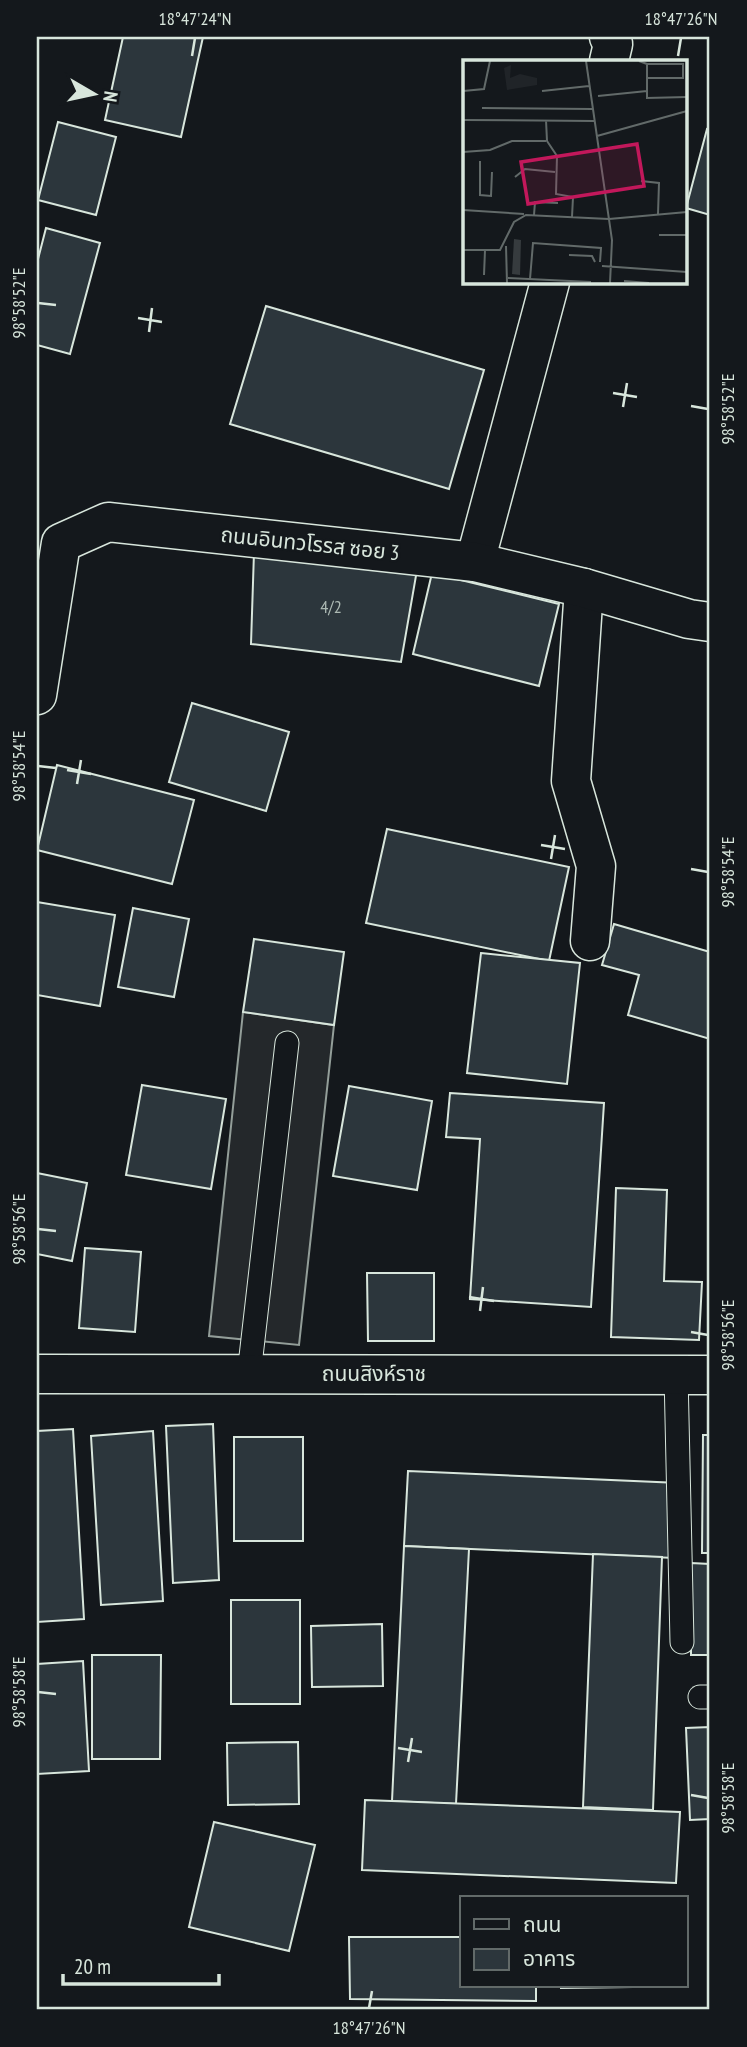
<svg xmlns="http://www.w3.org/2000/svg" width="747" height="2047" viewBox="0 0 747 2047" font-family="'PT Sans Narrow','Noto Sans Thai',sans-serif">
  <rect width="100%" height="100%" fill="#14181c"/>
  <polygon fill="#24282b" stroke="#939e99" stroke-width="2" points="243,1012 334,1025 299,1345 209,1336"/>
  <g fill="#2c363c" stroke="#d8e6dc" stroke-width="2">
    <polygon points="123,37 203,37 181,137 105,120"/>
    <polygon points="58,122 116,137 96,215 38,200"/>
    <polygon points="707,129 710,130 710,215 686,208"/>
    <polygon points="46,228 100,243 70,354 37,345 37,263"/>
    <polygon points="266,306 484,370 449,489 230,424"/>
    <polygon points="254,552 417,570 401,662 251,644"/>
    <polygon points="432,573 559,604 539,686 413,654"/>
    <polygon points="192,703 289,732 266,811 169,782"/>
    <polygon points="57,765 194,800 172,884 37,850"/>
    <polygon points="387,829 569,867 549,961 366,923"/>
    <polygon points="37,902 115,915 100,1006 37,995"/>
    <polygon points="133,908 189,919 174,997 118,987"/>
    <polygon points="614,924 710,952 710,1039 628,1015 639,975 602,965"/>
    <polygon points="254,939 344,952 334,1025 243,1012"/>
    <polygon points="481,953 580,963 567,1084 467,1073"/>
    <polygon points="142,1085 226,1099 211,1189 126,1175"/>
    <polygon points="349,1086 432,1101 417,1190 333,1176"/>
    <polygon points="450,1093 604,1103 591,1307 470,1299 480,1139 446,1137"/>
    <polygon points="37,1173 87,1183 72,1261 37,1254"/>
    <polygon points="616,1188 667,1190 664,1281 702,1282 699,1340 611,1337"/>
    <polygon points="85,1248 141,1252 135,1332 79,1328"/>
    <polygon points="367,1273 434,1273 434,1341 368,1341"/>
    <polygon points="213,1424 219,1580 173,1583 166,1426"/>
    <polygon points="73,1429 84,1619 37,1622 37,1431"/>
    <polygon points="153,1431 163,1601 101,1605 91,1436"/>
    <polygon points="703,1435 710,1435 710,1553 702,1553"/>
    <rect x="234" y="1437" width="69" height="104"/>
    <polygon points="408,1471 679,1483 674,1558 404,1546"/>
    <polygon points="404,1546 469,1549 456,1804 392,1801"/>
    <polygon points="593,1554 662,1557 653,1810 583,1807"/>
    <polygon points="691,1563 710,1564 710,1655 691,1655"/>
    <rect x="231" y="1600" width="69" height="104"/>
    <polygon points="382,1624 383,1686 312,1687 311,1626"/>
    <polygon points="92,1655 161,1655 160,1759 92,1759"/>
    <polygon points="83,1661 89,1771 37,1774 37,1664"/>
    <polygon points="710,1727 710,1819 690,1820 686,1728"/>
    <polygon points="298,1742 299,1804 228,1805 227,1743"/>
    <polygon points="365,1800 680,1812 676,1883 362,1870"/>
    <polygon points="214,1822 315,1845 289,1951 189,1927"/>
    <polygon points="349,1937 462,1937 462,1986 536,1986 536,2001 350,1999"/>
    <polygon points="561,1986 632,1986 632,1987 561,1988"/>
  </g>
  <g fill="none" stroke-linecap="round" stroke-linejoin="round">
    <defs>
      <g id="lane">
        <polyline points="249,1374 287,1043"/>
        <polyline points="676,1374 682,1642"/>
        <polyline points="700,1697 710,1697"/>
      </g>
      <g id="street">
        <polyline points="609,61 613,44 609,37"/>
        <polyline points="475,562 550,282"/>
        <polyline points="584,588 571,781 596,866 590,941"/>
        <polyline points="37,695 61,543 108,522 475,562 584,588 689,619 710,622"/>
      </g>
      <polyline id="secondary" points="37,1374 710,1375"/>
    </defs>
    <use href="#lane" stroke="#d8e6dc" stroke-width="25"/>
    <use href="#street" stroke="#d8e6dc" stroke-width="41"/>
    <use href="#secondary" stroke="#d8e6dc" stroke-width="41"/>
    <use href="#lane" stroke="#14181c" stroke-width="23"/>
    <use href="#street" stroke="#14181c" stroke-width="38"/>
    <use href="#secondary" stroke="#14181c" stroke-width="38"/>
  </g>
  <path fill="none" stroke="#d8e6dc" stroke-width="2.5" d="M192,56L195,38M678,56L681,38M38,303L56,305M138,318L162,322M149,332L152,308M613,393L637,397M691,406L708,409M623,407L627,383M38,766L56,768M67,770L91,774M77,784L81,760M541,845L565,849M551,859L555,835M691,869L708,872M38,1229L56,1231M469,1297L494,1301M480,1311L483,1287M691,1332L708,1335M38,1692L56,1694M398,1748L422,1752M408,1762L412,1738M691,1795L708,1798M369,2008L372,1991"/>
  <g text-anchor="middle" stroke-width="5" stroke-linejoin="round" paint-order="stroke">
    <g font-size="18" fill="#adbab4">
      <text x="331" y="613">4/2</text>
    </g>
    <g font-size="21" fill="#d8e6dc" stroke="#14181c">
      <text transform="translate(310 544) rotate(6)" y="7">ถนนอินทวโรรส ซอย 3</text>
      <text x="374" y="1381">ถนนสิงห์ราช</text>
    </g>
  </g>
  <g transform="translate(463 60)">
    <rect width="224" height="224" fill="#14181c"/>
    <path d="M48,5L47,18L57,14L74,18V25L44,30L41,8Z" fill="#202428"/>
    <path d="M51,179L58,180L57,215L49,214Z" fill="#363b3e"/>
    <path fill="none" stroke="#626a69" stroke-width="2" d="M123,1L149,180L147,223M176,1L184,4V38L224,37M184,4H220V18H184M0,31L21,29L27,1M79,31L126,26M135,36L184,31M19,48L129,49M0,60L131,61M83,60L84,81L94,96L93,134L110,137L109,157M134,76L224,51M0,92L27,90L49,81H83M17,101V135L28,136L29,112M52,117L62,109L92,112M178,121L196,123L195,154M0,150L61,154M71,155L72,142L95,143M196,175H224M43,186L44,223M0,190H37L51,162L63,155L146,159L224,152M106,195L129,196L132,202M139,206L224,212M21,215L22,190M45,218L128,222M67,219L70,183L138,188L137,202M161,221L186,223"/>
    <path fill="#c2185b" fill-opacity="0.15" stroke="#c2185b" stroke-width="3.5" d="M174,84L181,126L65,144L58,102Z"/>
    <rect width="224" height="224" fill="none" stroke="#d8e6dc" stroke-width="3.5"/>
  </g>
  <rect width="747" height="2047" fill="none" stroke="#14181c" stroke-width="77"/>
  <rect x="460" y="1896" width="228" height="91" fill="#14181c" stroke="#626a69" stroke-width="2"/>
  <rect x="474" y="1919" width="35" height="10" fill="#14181c" stroke="#626a69" stroke-width="2"/>
  <text x="523" y="1932" font-size="21" fill="#d8e6dc">ถนน</text>
  <rect x="474" y="1949" width="35" height="21" fill="#2c363c" stroke="#626a69" stroke-width="2"/>
  <text x="523" y="1966" font-size="21" fill="#d8e6dc">อาคาร</text>
  <g transform="translate(94 94) rotate(99)" stroke="#14181c" stroke-width="5" paint-order="stroke">
  <path d="M0-5L12 26L0 18L-12 26Z" fill="#d8e6dc"/>
  <text y="-10" font-size="19" font-weight="bold" text-anchor="middle" fill="#d8e6dc">N</text>
  </g>
  <path d="M63 1974v10h156v-10" fill="none" stroke="#d8e6dc" stroke-width="3.5"/>
  <text x="74" y="1974" font-size="21" fill="#d8e6dc" stroke="#14181c" stroke-width="5" paint-order="stroke">20 m</text>
  <rect x="38" y="38" width="670" height="1970" fill="none" stroke="#d8e6dc" stroke-width="2.5"/>
  <g font-size="18" text-anchor="middle" fill="#d8e6dc">
    <text x="195" y="25">18°47'24"N</text>
    <text x="681" y="25">18°47'26"N</text>
    <text transform="translate(19 303) rotate(-90)" y="6">98°58'52"E</text>
    <text transform="translate(728 409) rotate(-90)" y="6">98°58'52"E</text>
    <text transform="translate(19 766) rotate(-90)" y="6">98°58'54"E</text>
    <text transform="translate(728 872) rotate(-90)" y="6">98°58'54"E</text>
    <text transform="translate(19 1229) rotate(-90)" y="6">98°58'56"E</text>
    <text transform="translate(728 1335) rotate(-90)" y="6">98°58'56"E</text>
    <text transform="translate(19 1692) rotate(-90)" y="6">98°58'58"E</text>
    <text transform="translate(728 1798) rotate(-90)" y="6">98°58'58"E</text>
    <text x="369" y="2034">18°47'26"N</text>
  </g>
</svg>
